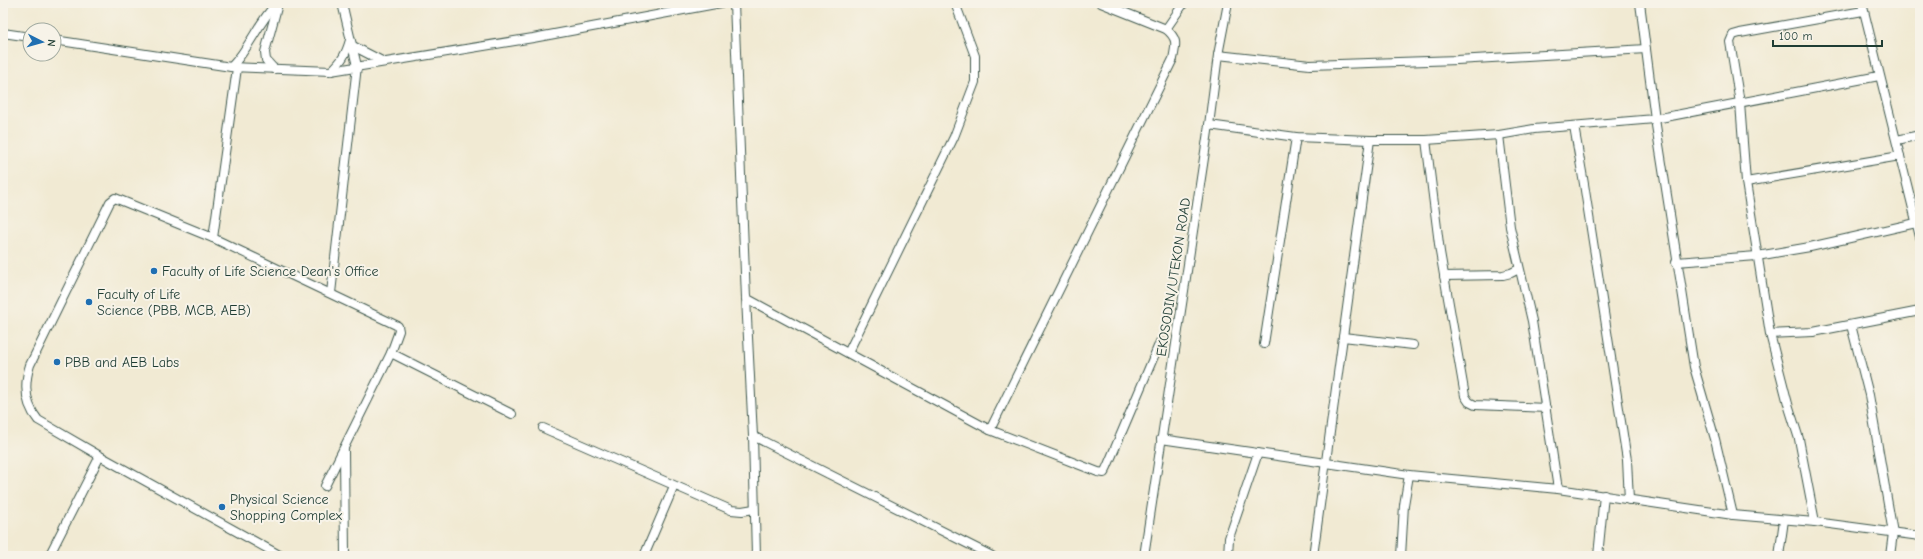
<svg xmlns="http://www.w3.org/2000/svg" width="1923" height="559" viewBox="0 0 1923 559" font-family="'Comic Neue',sans-serif">
  <rect width="100%" height="100%" fill="#f7f3e8"/>
  <filter id="ink" filterUnits="userSpaceOnUse"><feTurbulence type="fractalNoise" baseFrequency=".025" numOctaves="2"/><feDisplacementMap in="SourceGraphic" scale="8" xChannelSelector="R" yChannelSelector="G"/><feConvolveMatrix kernelMatrix="1 2 1 2 8 2 1 2 1" color-interpolation-filters="sRGB"/></filter>
  <filter id="wash" filterUnits="userSpaceOnUse"><feTurbulence type="fractalNoise" baseFrequency=".012" numOctaves="4" result="noise"/><feDisplacementMap in="SourceGraphic" scale="16" xChannelSelector="R" yChannelSelector="G"/><feGaussianBlur stdDeviation="0.9" result="paint"/><feColorMatrix in="noise" values="0 0 0 0 0 0 0 0 0 0 0 0 0 0 0 0 0 1.4 0 .05"/><feComposite in="paint" operator="in"/></filter>
  <g filter="url(#wash)">
    <rect width="100%" height="100%" fill="#f1ead3"/>
  </g>
  <g filter="url(#ink)">
    <g fill="none" stroke-linecap="round" stroke-linejoin="round">
      <defs>
        <g id="street">
          <polyline points="734,3 746,298 753,436 756,556"/>
          <polyline points="1640,3 1655,119 1694,367 1715,439 1733,515"/>
          <polyline points="1862,3 1920,237"/>
          <polyline points="1166,29 1184,3"/>
          <polyline points="3,33 30,37"/>
          <polyline points="54,40 231,67 331,71 533,38 721,3"/>
          <polyline points="353,46 384,62"/>
          <polyline points="1218,55 1310,65 1457,60 1646,49"/>
          <path d="M231,67C250,48 258,22 277,3"/>
          <polyline points="274,69 266,60 265,52 278,4"/>
          <path d="M331,71C342,61 346,54 350,40"/>
          <polyline points="1209,125 1296,137 1370,140 1426,140 1499,135 1534,129 1655,119 1879,76"/>
          <polyline points="1574,126 1584,184 1627,460 1629,500"/>
          <polyline points="1499,135 1510,227 1532,321 1558,489"/>
          <polyline points="1426,140 1440,252 1465,396 1469,402 1475,405 1546,408"/>
          <polyline points="1897,140 1920,135"/>
          <polyline points="1746,182 1900,156"/>
          <polyline points="213,238 237,68"/>
          <polyline points="1676,262 1757,256 1810,247 1916,223"/>
          <polyline points="1444,276 1503,275 1511,273 1519,269"/>
          <polyline points="331,293 357,66 342,3"/>
          <polyline points="746,298 990,430 1098,472 1104,473 1107,467 1160,342"/>
          <polyline points="1851,325 1869,395 1893,533 1890,556"/>
          <polyline points="1770,334 1813,332 1920,311"/>
          <polyline points="1343,337 1413,345"/>
          <polyline points="1264,344 1296,137"/>
          <polyline points="391,353 512,414"/>
          <polyline points="848,353 954,137 975,82 975,56 955,3"/>
          <polyline points="543,428 731,510 742,511 754,509"/>
          <path d="M990,430L1173,59C1176,44 1178,39 1166,29L1101,3"/>
          <polyline points="753,436 992,556"/>
          <polyline points="1161,439 1409,475 1558,489 1733,515 1815,522 1920,536"/>
          <polyline points="344,451 345,556"/>
          <polyline points="1815,522 1799,439 1788,404 1770,334 1746,182 1740,103 1730,42 1733,35 1740,33 1863,11"/>
          <polyline points="49,556 100,456"/>
          <path d="M281,556L100,456L38,420C25,404 24,384 30,365L110,202L115,198L213,238L398,326L399,331L391,353L325,486"/>
          <polyline points="644,556 674,486"/>
          <polyline points="1144,556 1209,125 1218,55 1228,3"/>
          <polyline points="1228,556 1229,538 1258,453"/>
          <polyline points="1313,556 1370,140"/>
          <polyline points="1401,556 1404,505 1409,475"/>
          <polyline points="1598,556 1604,495"/>
          <polyline points="1779,556 1784,520"/>
        </g>
      </defs>
      <use href="#street" stroke="#3e574c" stroke-width="10"/>
      <use href="#street" stroke="#fff" stroke-width="8"/>
    </g>
  </g>
  <g fill="#1f6fb2" stroke="#f7f3e8" stroke-width="1.5">
    <circle cx="154" cy="271" r="4"/>
    <circle cx="89" cy="302" r="4"/>
    <circle cx="57" cy="362" r="4"/>
    <circle cx="222" cy="507" r="4"/>
  </g>
  <g text-anchor="middle" stroke-width="4" stroke-linejoin="round" paint-order="stroke">
    <g font-size="14" fill="#1f3d34" stroke="#f7f3e8" text-anchor="start">
      <text x="162" y="276">Faculty of Life Science Dean's Office</text>
      <text x="97" y="299">Faculty of Life<tspan x="97" dy="16">Science (PBB, MCB, AEB)</tspan></text>
      <text x="65" y="367">PBB and AEB Labs</text>
      <text x="230" y="504">Physical Science<tspan x="230" dy="16">Shopping Complex</tspan></text>
    </g>
    <g font-size="14" fill="#1f3d34" stroke="#f7f3e8">
      <text transform="translate(1173 277) rotate(-81)" y="5">EKOSODIN/UTEKON ROAD</text>
    </g>
  </g>
  <rect width="1923" height="559" fill="none" stroke="#f7f3e8" stroke-width="16"/>
  <g transform="translate(42 42) rotate(96)"><circle r="19" fill="#f7f3e8" stroke="#a1aaa0"/>
  <path d="M0-3L7 15L0 10L-7 15Z" fill="#1f6fb2"/>
  <text y="-6" font-size="11" font-weight="bold" text-anchor="middle" fill="#1f3d34">N</text>
  </g>
  <path d="M1773 40v6h109v-6" fill="none" stroke="#1f3d34" stroke-width="2"/>
  <text x="1779" y="40" font-size="12" fill="#1f3d34" stroke="#f7f3e8" stroke-width="3" paint-order="stroke">100 m</text>
</svg>
